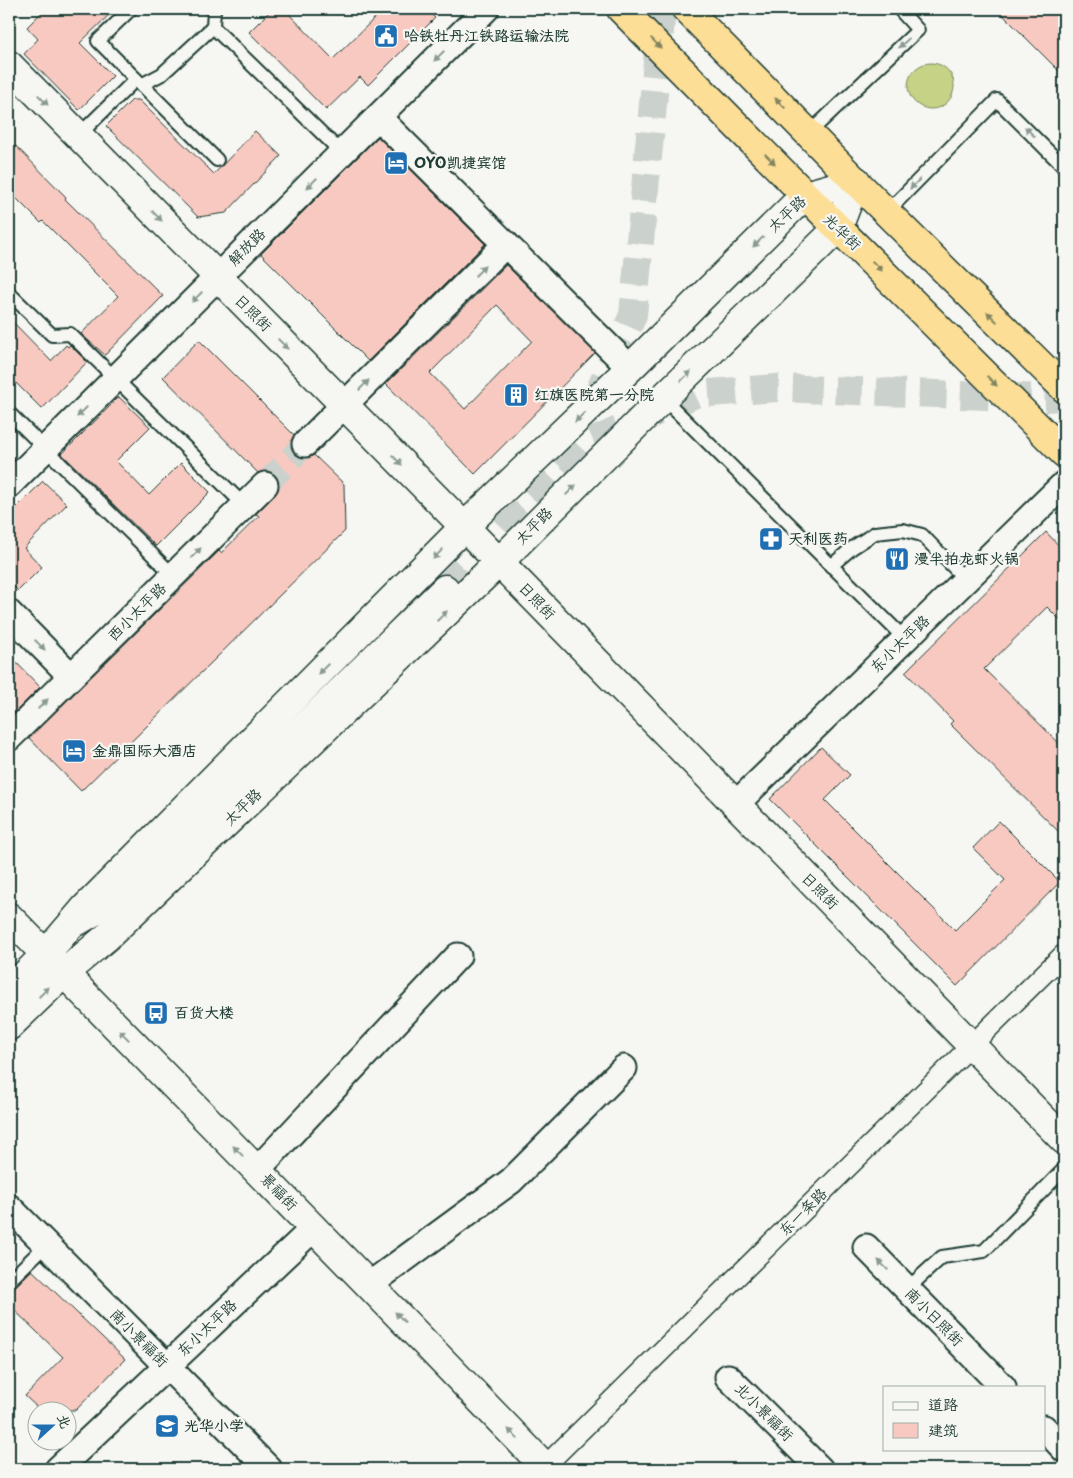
<svg xmlns="http://www.w3.org/2000/svg" width="1073" height="1478" viewBox="0 0 1073 1478" font-family="'Playpen Sans','LXGW WenKai TC',sans-serif">
  <rect width="100%" height="100%" fill="#f6f6f2"/>
  <filter id="ink" filterUnits="userSpaceOnUse"><feTurbulence type="fractalNoise" baseFrequency=".02" numOctaves="2"/><feDisplacementMap in="SourceGraphic" scale="10" xChannelSelector="R" yChannelSelector="G"/><feConvolveMatrix kernelMatrix="1 2 1 2 8 2 1 2 1" color-interpolation-filters="sRGB"/></filter>
  <g filter="url(#ink)">
    <circle fill="#c6d286" stroke="#72885d" cx="931" cy="86" r="23"/>
    <g fill="#f8c9c0" stroke="#1f3d34" fill-rule="evenodd">
      <polygon points="45,9 115,9 80,43 113,76 79,110 24,54 38,39 27,27"/>
      <polygon points="272,9 284,9 333,59 384,9 426,9 435,18 368,85 360,77 326,110 249,32"/>
      <polygon points="997,9 1064,9 1064,76"/>
      <polygon points="132,100 139,100 214,174 255,131 281,156 226,213 198,217 106,126"/>
      <polygon points="378,137 485,244 368,361 261,254"/>
      <polygon points="9,139 66,197 65,199 163,296 105,355 81,334 118,296 43,221 41,223 9,191"/>
      <path d="M506,265L595,353L475,474L386,384ZM497,305L532,341L465,409L430,373Z"/>
      <polygon points="9,318 51,361 66,345 68,347 70,345 87,362 42,409 9,376"/>
      <polygon points="199,340 294,435 291,441 291,447 295,454 302,458 308,458 314,455 344,484 345,531 81,791 29,738 219,551 221,553 259,516 256,514 275,495 279,488 279,481 275,475 268,471 258,473 163,377"/>
      <polygon points="119,397 150,427 116,461 149,495 181,463 210,492 156,546 62,454"/>
      <polygon points="43,481 67,504 24,548 42,567 18,591 9,581 9,515"/>
      <polygon points="1046,532 1064,551 1064,624 1047,607 984,669 1064,748 1064,837 950,724 953,721 905,672"/>
      <polygon points="9,655 40,687 9,718"/>
      <polygon points="821,747 850,775 825,800 955,930 1005,880 973,848 999,821 1060,882 957,986 770,799"/>
      <polygon points="32,1270 125,1359 76,1410 40,1410 25,1396 63,1357 9,1305 9,1289 15,1287"/>
    </g>
    <g fill="none" stroke-linecap="round" stroke-linejoin="round">
      <polyline stroke="#cbd1cc" stroke-width="25" stroke-dasharray="25 12" stroke-linecap="butt" points="265,485 305,444"/>
      <g stroke="#cbd1cc" stroke-width="28" stroke-dasharray="28 14" stroke-linecap="butt">
        <polyline points="594,403 633,315 662,9"/>
        <polyline points="445,589 584,446 695,394 777,388 1043,398 1064,397"/>
      </g>
      <defs>
        <g id="service">
          <polyline points="131,9 98,41 217,160"/>
          <polyline points="213,27 342,153"/>
          <polyline points="141,85 162,74 213,27 214,9"/>
          <polyline points="809,133 918,30 899,9"/>
          <polyline points="78,136 136,79"/>
          <polyline points="887,212 997,100 1064,167"/>
          <polyline points="9,293 52,335 70,334 244,505"/>
          <polyline points="663,398 905,639"/>
          <polyline points="9,413 173,575"/>
          <polyline points="831,566 852,548 875,533 903,530 922,535 966,580"/>
          <polyline points="9,1281 46,1245"/>
          <polyline points="907,1289 942,1257 984,1251 1064,1169"/>
        </g>
        <polyline id="pedestrian" points="542,1469 1064,954"/>
        <g id="minor">
          <polyline points="378,117 630,368"/>
          <polyline points="305,444 506,244"/>
          <polyline points="9,485 486,9"/>
          <polyline points="9,613 71,676"/>
          <polyline points="9,738 265,485"/>
          <polyline points="735,805 1064,484"/>
          <polyline points="257,1170 458,956"/>
          <polyline points="9,1207 269,1469"/>
          <polyline points="866,1247 1003,1387"/>
          <polyline points="369,1285 511,1181 624,1068"/>
          <polyline points="728,1377 820,1469"/>
          <polyline points="1044,1428 1064,1449"/>
          <polyline points="58,1469 314,1228"/>
        </g>
        <g id="tertiary">
          <polyline points="9,65 499,562 1064,1140"/>
          <polyline points="168,860 445,589"/>
          <polyline points="9,917 369,1285 547,1469"/>
          <polyline points="78,921 117,898 177,839"/>
        </g>
        <g id="secondary">
          <polyline points="9,991 45,955 85,908 464,527 630,368 805,195 856,181"/>
          <polyline points="9,1026 64,973 108,936 499,562 663,398 838,228 856,181"/>
        </g>
        <g id="trunk">
          <polyline points="621,9 838,228 1064,453"/>
          <polyline points="686,9 871,197 1064,388"/>
        </g>
      </defs>
      <use href="#service" stroke="#1f3d34" stroke-width="16"/>
      <use href="#pedestrian" stroke="#1f3d34" stroke-width="22"/>
      <use href="#minor" stroke="#1f3d34" stroke-width="29"/>
      <use href="#tertiary" stroke="#1f3d34" stroke-width="31"/>
      <use href="#secondary" stroke="#1f3d34" stroke-width="31"/>
      <use href="#trunk" stroke="#1f3d34" stroke-width="31"/>
      <use href="#service" stroke="#f6f6f2" stroke-width="12"/>
      <use href="#pedestrian" stroke="#f6f6f2" stroke-width="19"/>
      <use href="#minor" stroke="#f6f6f2" stroke-width="25"/>
      <use href="#tertiary" stroke="#f6f6f2" stroke-width="28"/>
      <use href="#secondary" stroke="#f6f6f2" stroke-width="28"/>
      <use href="#trunk" stroke="#fcde96" stroke-width="28"/>
    </g>
    <defs><path id="oneway-solid" d="M-6-.8H1V-3.2L6.5 0L1 3.2V.8H-6Z" transform="scale(1.25)"/></defs>
    <g fill="#828560">
      <use href="#oneway-solid" transform="translate(656 43) rotate(45)"/>
      <use href="#oneway-solid" transform="translate(780 103) rotate(-135)"/>
      <use href="#oneway-solid" transform="translate(770 159) rotate(45)"/>
      <use href="#oneway-solid" transform="translate(877 266) rotate(45)"/>
      <use href="#oneway-solid" transform="translate(992 317) rotate(-135)"/>
      <use href="#oneway-solid" transform="translate(992 381) rotate(45)"/>
    </g>
    <g fill="#8a9a93">
      <use href="#oneway-solid" transform="translate(904 43) rotate(137)"/>
      <use href="#oneway-solid" transform="translate(439 56) rotate(135)"/>
      <use href="#oneway-solid" transform="translate(43 100) rotate(46)"/>
      <use href="#oneway-solid" transform="translate(1030 132) rotate(-135)"/>
      <use href="#oneway-solid" transform="translate(312 183) rotate(135)"/>
      <use href="#oneway-solid" transform="translate(915 184) rotate(135)"/>
      <use href="#oneway-solid" transform="translate(157 216) rotate(46)"/>
      <use href="#oneway-solid" transform="translate(758 242) rotate(135)"/>
      <use href="#oneway-solid" transform="translate(480 271) rotate(-45)"/>
      <use href="#oneway-solid" transform="translate(197 297) rotate(135)"/>
      <use href="#oneway-solid" transform="translate(283 344) rotate(45)"/>
      <use href="#oneway-solid" transform="translate(686 376) rotate(-44)"/>
      <use href="#oneway-solid" transform="translate(364 385) rotate(-45)"/>
      <use href="#oneway-solid" transform="translate(82 412) rotate(135)"/>
      <use href="#oneway-solid" transform="translate(580 417) rotate(136)"/>
      <use href="#oneway-solid" transform="translate(397 460) rotate(45)"/>
      <use href="#oneway-solid" transform="translate(571 490) rotate(-45)"/>
      <use href="#oneway-solid" transform="translate(196 553) rotate(-45)"/>
      <use href="#oneway-solid" transform="translate(438 554) rotate(135)"/>
      <use href="#oneway-solid" transform="translate(442 616) rotate(-44)"/>
      <use href="#oneway-solid" transform="translate(40 645) rotate(45)"/>
      <use href="#oneway-solid" transform="translate(323 669) rotate(135)"/>
      <use href="#oneway-solid" transform="translate(43 704) rotate(-45)"/>
      <use href="#oneway-solid" transform="translate(44 992) rotate(-44)"/>
      <use href="#oneway-solid" transform="translate(124 1035) rotate(-134)"/>
      <use href="#oneway-solid" transform="translate(238 1151) rotate(-134)"/>
      <use href="#oneway-solid" transform="translate(883 1265) rotate(-135)"/>
      <use href="#oneway-solid" transform="translate(400 1317) rotate(-134)"/>
      <use href="#oneway-solid" transform="translate(513 1434) rotate(-134)"/>
    </g>
  </g>
  <defs>
    <symbol id="civic-square" viewBox="-11 -11 22 22"><rect x="-9" y="-9" width="18" height="18" rx="4" fill="#1f6fb2" stroke="#f6f6f2"/><path d="M-.6-6.5H3V-4.5H.6V-3L4-1V1h2V6H-6V1h2V-1L-.6-3ZM-1.2 2.5V6h2.4V2.5Z" fill="#fff"/></symbol>
    <symbol id="hotel-square" viewBox="-11 -11 22 22"><rect x="-9" y="-9" width="18" height="18" rx="4" fill="#1f6fb2" stroke="#f6f6f2"/><path d="M-6-4.5h1.5V1H6V5H4.5V3h-9V5H-6ZM-4 0a1.8 1.8 0 1 1 3.6 0ZM.5 0V-2.5h3Q6-2.5 6 0Z" fill="#fff"/></symbol>
    <symbol id="building-square" viewBox="-11 -11 22 22"><rect x="-9" y="-9" width="18" height="18" rx="4" fill="#1f6fb2" stroke="#f6f6f2"/><path d="M-4-6H4V6H1V3H-1V6H-4ZM-2.5-4.3h1.7v1.8h-1.7ZM.8-4.3h1.7v1.8H.8ZM-2.5-1h1.7V.8h-1.7ZM.8-1h1.7V.8H.8Z" fill="#fff"/></symbol>
    <symbol id="pharmacy-square" viewBox="-11 -11 22 22"><rect x="-9" y="-9" width="18" height="18" rx="4" fill="#1f6fb2" stroke="#f6f6f2"/><path d="M-2-6h4v4h4v4h-4v4h-4v-4h-4v-4h4Z" fill="#fff"/></symbol>
    <symbol id="restaurant-square" viewBox="-11 -11 22 22"><rect x="-9" y="-9" width="18" height="18" rx="4" fill="#1f6fb2" stroke="#f6f6f2"/><path d="M-5-6h1v4h1v-4h1v4h1v-4h1v5L-1.5 .5V6h-2V.5L-5-1ZM5-6V6H3V1.5H1.5Q1.5-4 5-6Z" fill="#fff"/></symbol>
    <symbol id="bus-square" viewBox="-11 -11 22 22"><rect x="-9" y="-9" width="18" height="18" rx="4" fill="#1f6fb2" stroke="#f6f6f2"/><path d="M-5-6H5V4H4V6H2V4H-2V6H-4V4H-5ZM-3.5-4V0h7V-4ZM-3.5 1.2v1.5H-2V1.2ZM2 1.2v1.5H3.5V1.2Z" fill="#fff"/></symbol>
    <symbol id="school-square" viewBox="-11 -11 22 22"><rect x="-9" y="-9" width="18" height="18" rx="4" fill="#1f6fb2" stroke="#f6f6f2"/><path d="M0-5L7-2L0 1L-7-2ZM-4 1L0 2.5L4 1V4Q0 6-4 4Z" fill="#fff"/></symbol>
  </defs>
  <g fill-rule="evenodd">
    <use href="#civic-square" x="372" y="22" width="28" height="28"/>
    <use href="#hotel-square" x="382" y="149" width="28" height="28"/>
    <use href="#building-square" x="502" y="381" width="28" height="28"/>
    <use href="#pharmacy-square" x="757" y="525" width="28" height="28"/>
    <use href="#restaurant-square" x="883" y="545" width="28" height="28"/>
    <use href="#hotel-square" x="60" y="737" width="28" height="28"/>
    <use href="#bus-square" x="142" y="999" width="28" height="28"/>
    <use href="#school-square" x="153" y="1412" width="28" height="28"/>
  </g>
  <g text-anchor="middle" stroke-width="4.5" stroke-linejoin="round" paint-order="stroke">
    <g font-size="15" font-weight="bold" fill="#1f3d34" stroke="#f6f6f2" text-anchor="start">
      <text x="404" y="41">哈铁牡丹江铁路运输法院</text>
      <text x="414" y="168">OYO凯捷宾馆</text>
      <text x="534" y="400">红旗医院第一分院</text>
      <text x="788" y="544">天利医药</text>
      <text x="914" y="564">漫半拍龙虾火锅</text>
      <text x="92" y="756">金鼎国际大酒店</text>
      <text x="174" y="1018">百货大楼</text>
      <text x="184" y="1431">光华小学</text>
    </g>
    <g font-size="15" fill="#1f3d34" stroke="#f6f6f2">
      <text transform="translate(787 214) rotate(-43)" y="5">太平路</text>
      <text transform="translate(842 232) rotate(44)" y="5">光华街</text>
      <text transform="translate(247 247) rotate(-45)" y="5">解放路</text>
      <text transform="translate(253 313) rotate(45)" y="5">日照街</text>
      <text transform="translate(534 526) rotate(-45)" y="5">太平路</text>
      <text transform="translate(537 601) rotate(46)" y="5">日照街</text>
      <text transform="translate(137 612) rotate(-45)" y="5">西小太平路</text>
      <text transform="translate(900 644) rotate(-44)" y="5">东小太平路</text>
      <text transform="translate(243 807) rotate(-44)" y="5">太平路</text>
      <text transform="translate(820 891) rotate(45)" y="5">日照街</text>
      <text transform="translate(279 1192) rotate(46)" y="5">景福街</text>
      <text transform="translate(803 1212) rotate(-45)" y="5">东一条路</text>
      <text transform="translate(934 1317) rotate(45)" y="5">南小日照街</text>
      <text transform="translate(207 1328) rotate(-43)" y="5">东小太平路</text>
      <text transform="translate(139 1338) rotate(45)" y="5">南小景福街</text>
      <text transform="translate(764 1412) rotate(45)" y="5">北小景福街</text>
    </g>
  </g>
  <rect width="1073" height="1478" fill="none" stroke="#f6f6f2" stroke-width="30"/>
  <rect x="15" y="15" width="1043" height="1448" fill="none" stroke="#1f3d34" stroke-width="2" filter="url(#ink)"/>
  <rect x="883" y="1386" width="162" height="65" fill="#f6f6f2" stroke="#a0aca6"/>
  <rect x="893" y="1402" width="25" height="8" fill="#f6f6f2" stroke="#a0aca6"/>
  <text x="928" y="1410" font-size="15" fill="#1f3d34">道路</text>
  <rect x="893" y="1423" width="25" height="15" fill="#f8c9c0" stroke="#a0aca6"/>
  <text x="928" y="1436" font-size="15" fill="#1f3d34">建筑</text>
  <g transform="translate(52 1426) rotate(69)"><circle r="24" fill="#f6f6f2" stroke="#a0aca6"/>
  <path d="M0-4L9 19L0 12L-9 19Z" fill="#1f6fb2"/>
  <text y="-8" font-size="14" font-weight="bold" text-anchor="middle" fill="#1f3d34">北</text>
  </g>
</svg>
